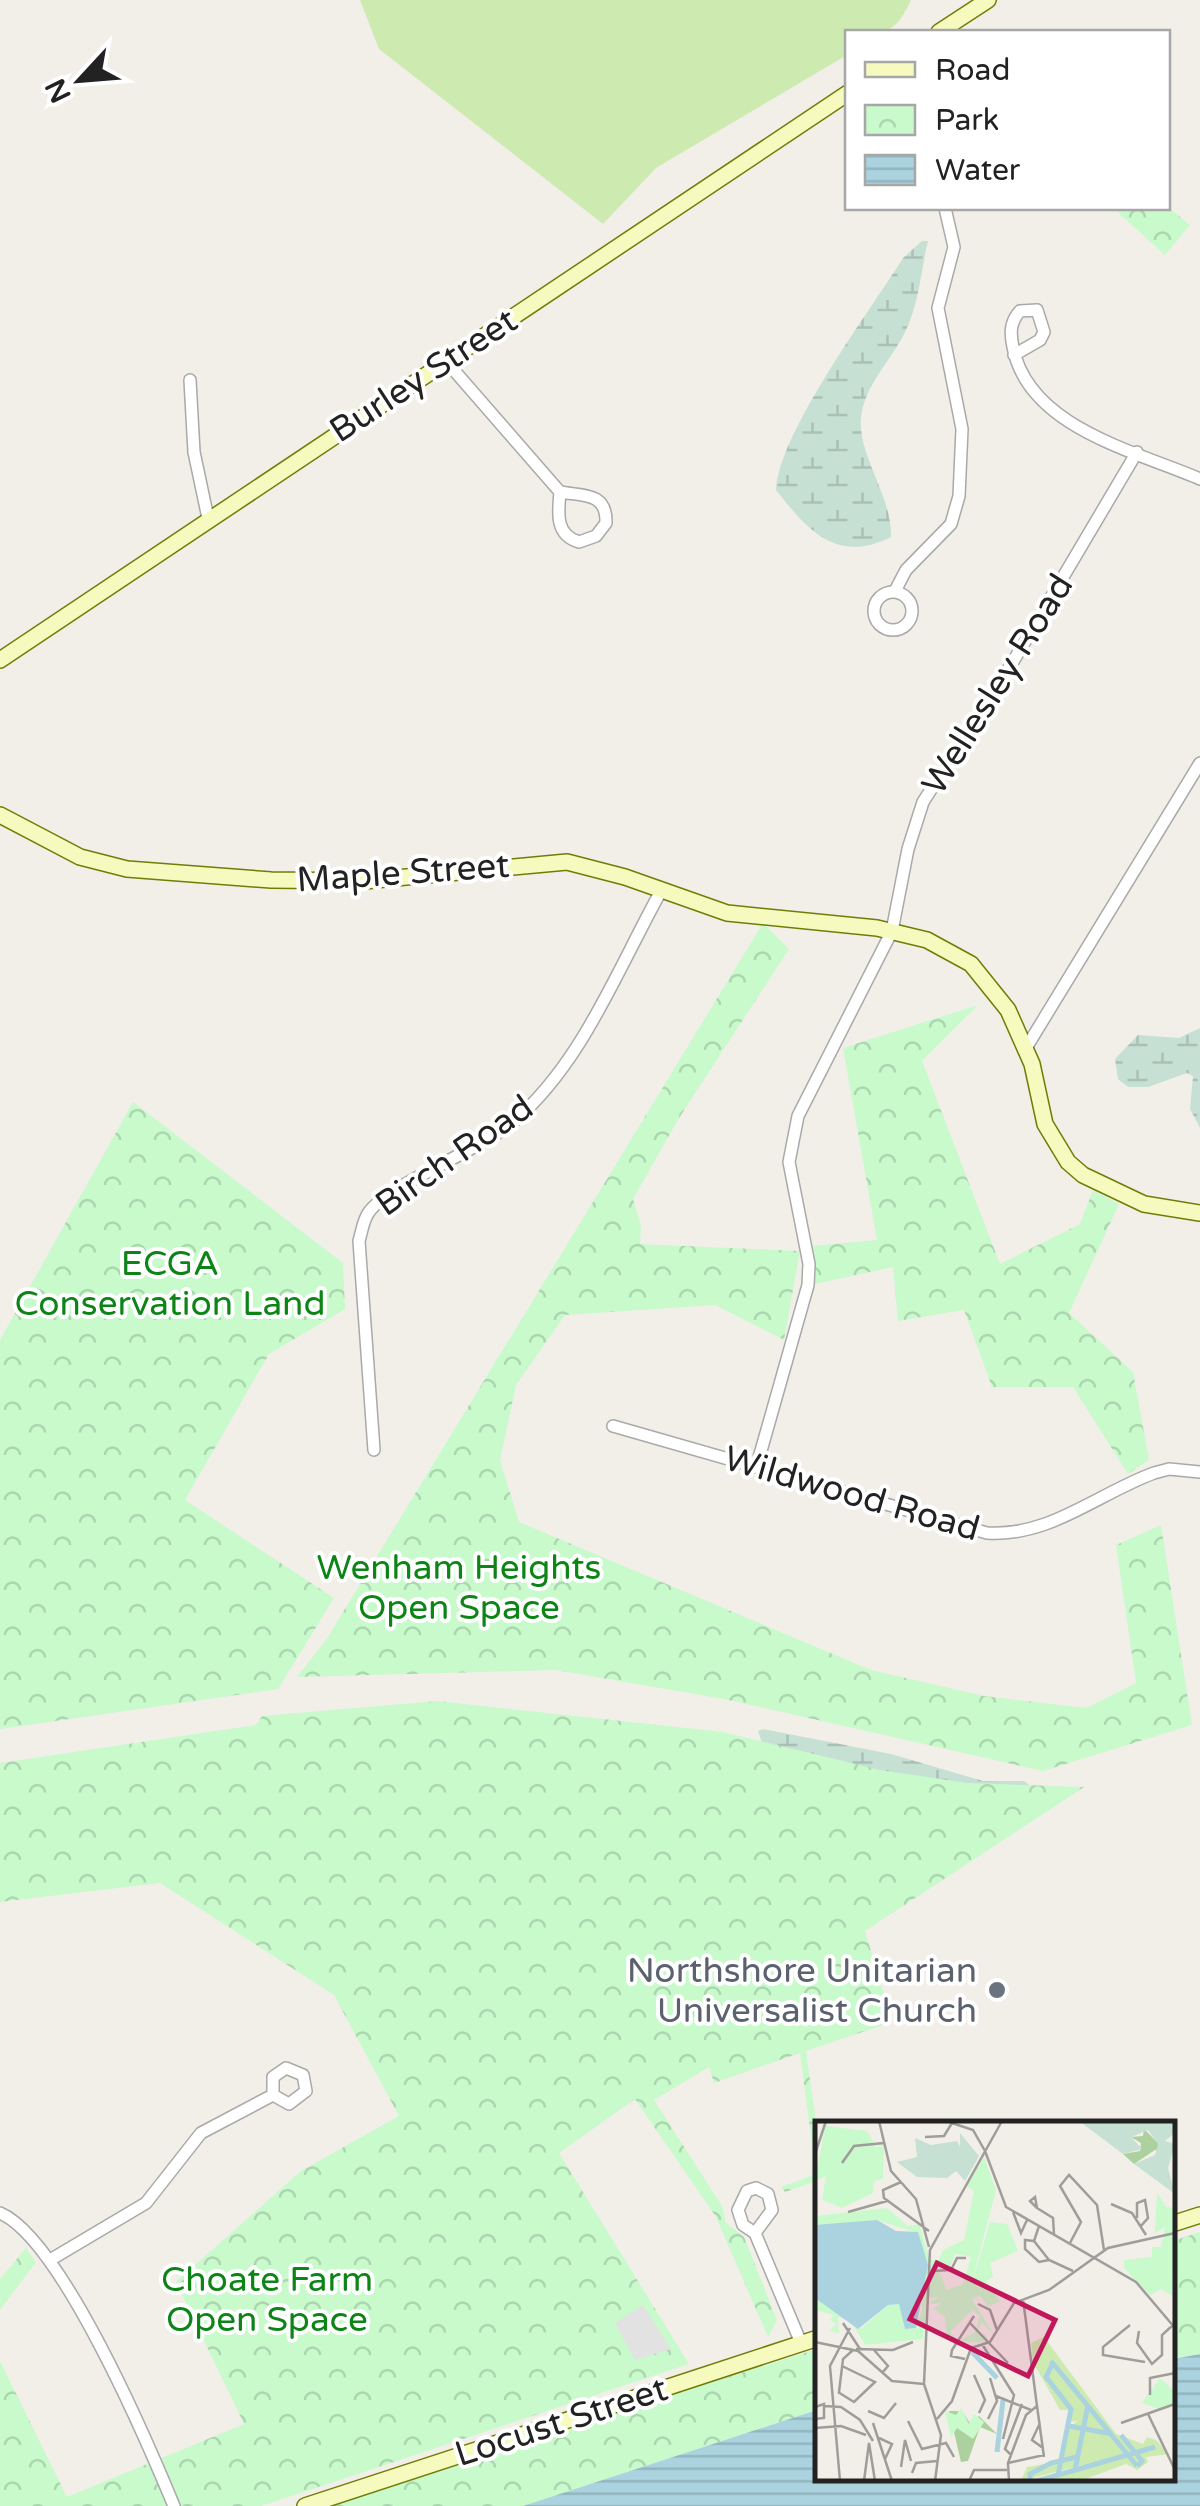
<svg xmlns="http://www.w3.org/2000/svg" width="1200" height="2506" viewBox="0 0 1200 2506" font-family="'Varela Round',sans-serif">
  <defs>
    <pattern id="wetland-marsh" width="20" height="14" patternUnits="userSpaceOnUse" patternTransform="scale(2.5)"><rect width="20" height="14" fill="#c6e0d4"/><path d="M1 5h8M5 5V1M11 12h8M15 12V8" fill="none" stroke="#aac0b6"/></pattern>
    <pattern id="park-crowns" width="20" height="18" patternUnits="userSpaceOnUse" patternTransform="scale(2.5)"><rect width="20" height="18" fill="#c8facc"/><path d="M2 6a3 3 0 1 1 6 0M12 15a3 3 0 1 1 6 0" fill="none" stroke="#acd6af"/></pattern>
    <pattern id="water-rules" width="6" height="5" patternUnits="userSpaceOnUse" patternTransform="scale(2.5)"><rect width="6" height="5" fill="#aad3df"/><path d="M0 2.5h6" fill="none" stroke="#92b5bf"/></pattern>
  </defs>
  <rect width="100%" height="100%" fill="#f2efe9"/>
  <path fill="#cdebb0" d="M360,0H911C894,37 885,32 848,32L847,55L656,168L603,224L379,49Z"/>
  <g fill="url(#wetland-marsh)">
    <path d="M922,241H928C921,270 919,303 906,330C893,359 863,386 861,419C858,456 892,495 891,537C837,564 808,531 776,490C779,432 870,311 903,258Z"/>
    <polygon points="1200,1028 1200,1128 1190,1109 1193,1076 1187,1073 1148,1087 1128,1087 1118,1079 1115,1059 1138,1035 1179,1038"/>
    <polygon points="763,1729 891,1754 983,1781 1024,1781 1040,1793 767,1758 758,1731"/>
  </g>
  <g fill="url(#park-crowns)">
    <polygon points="1168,207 1190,225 1165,255 1113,208"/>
    <polygon points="763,923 789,949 679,1118 633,1199 641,1226 640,1244 800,1251 784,1340 715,1305 565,1315 516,1385 500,1460 519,1522 871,1670 984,1696 1086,1708 1136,1683 1116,1545 1161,1525 1192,1725 1043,1771 724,1699 555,1670 297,1677 326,1640"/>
    <polygon points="978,1005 922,1061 1000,1264 1080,1224 1093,1190 1119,1204 1069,1313 1133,1372 1149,1460 1128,1474 1073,1387 992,1387 964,1310 898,1321 893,1267 815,1284 813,1246 877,1240 843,1048"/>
    <polygon points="133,1102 343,1263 345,1309 269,1354 185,1500 334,1598 278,1689 0,1729 0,1340"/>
    <polygon points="437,1701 723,1732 880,1770 968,1783 1084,1787 865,1931 892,2022 806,2051 817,2129 817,2181 785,2192 781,2187 816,2174 800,2053 714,2083 709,2067 654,2100 722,2206 726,2223 744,2237 777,2320 768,2337 716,2217 635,2099 559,2153 689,2364 261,2506 0,2506 0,2361 67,2497 244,2424 176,2282 301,2171 399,2116 334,1995 160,1883 0,1902 0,1763 256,1725 262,1716"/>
    <polygon points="1200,2232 1200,2354 1173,2358 1173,2241"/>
    <polygon points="26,2248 36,2262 0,2310 0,2279"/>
    <polygon points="817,2349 817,2410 523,2506 321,2506"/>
  </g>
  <polygon fill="#e2e2e2" points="643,2305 671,2349 635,2360 615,2323"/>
  <polygon fill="url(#water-rules)" points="1200,2354 1200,2506 523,2506 817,2410 818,2478 1172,2478 1173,2359"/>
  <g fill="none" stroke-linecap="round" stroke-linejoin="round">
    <defs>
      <g id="street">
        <path d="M1014,355L1040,340L1044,332L1037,310L1020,311C1010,322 1010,333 1013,347C1028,427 1135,451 1200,479"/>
        <path d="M445,360L560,492C583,496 607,492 606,523L596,536L579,542C555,535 558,513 560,492"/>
        <polyline points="190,380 194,452 208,518"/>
        <polyline points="895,591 906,570 951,524 959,496 962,429 938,308 954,247 945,208"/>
        <circle cx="893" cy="611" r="19"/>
        <polyline points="1026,1048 1200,763"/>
        <path d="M613,1426L987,1533C1050,1537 1097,1494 1154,1473L1169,1469L1200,1472"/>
        <path d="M374,1450L359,1241C362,1231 363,1220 369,1212C387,1186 479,1150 512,1123C582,1064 617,970 661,891"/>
        <polyline points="757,1465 808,1285 809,1264 789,1162 798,1116 892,931 908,849 923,802 1014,660 1137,452"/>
        <path d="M0,2213C61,2239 147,2441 174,2506"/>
        <polyline points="755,2233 743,2225 738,2210 747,2191 756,2188 768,2194 772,2210 755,2233 801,2343"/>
        <polyline points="50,2260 146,2203 201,2133 273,2095 289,2104 306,2091 303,2075 286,2068 273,2077 273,2095"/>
      </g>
      <g id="secondary">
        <polyline points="939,32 988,0"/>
        <polyline points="0,660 848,93"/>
        <polyline points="0,815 80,857 127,869 271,880 364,881 567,862 625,877 727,913 877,928 927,940 971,964 1008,1010 1032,1064 1045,1124 1068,1162 1083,1175 1144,1204 1200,1213"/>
        <polyline points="1172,2224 1200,2215"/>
        <polyline points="305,2506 818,2338"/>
      </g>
    </defs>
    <use href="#street" stroke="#a9a9a9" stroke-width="14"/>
    <use href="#secondary" stroke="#707d05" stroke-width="18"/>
    <use href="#street" stroke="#fff" stroke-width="11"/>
    <use href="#secondary" stroke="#f7fabf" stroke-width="15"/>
  </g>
  <circle fill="#6b7280" stroke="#fff" stroke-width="4" cx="997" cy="1990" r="10"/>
  <g text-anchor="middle" stroke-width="8" stroke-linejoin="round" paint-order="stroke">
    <g font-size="35" fill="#222" stroke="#fff">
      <text transform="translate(423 375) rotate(-33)" y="12">Burley Street</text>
      <text transform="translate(997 684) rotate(-58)" y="12">Wellesley Road</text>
      <text transform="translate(403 872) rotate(-4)" y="12">Maple Street</text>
      <text transform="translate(454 1155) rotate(-35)" y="12">Birch Road</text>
      <text transform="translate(852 1493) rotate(16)" y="12">Wildwood Road</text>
      <text transform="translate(561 2421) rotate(-18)" y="12">Locust Street</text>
    </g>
    <g font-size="35" fill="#0c8416" stroke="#fff">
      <text x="170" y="1275">ECGA<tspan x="170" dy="40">Conservation Land</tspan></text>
      <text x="459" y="1579">Wenham Heights<tspan x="459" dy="40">Open Space</tspan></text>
      <text x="267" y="2291">Choate Farm<tspan x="267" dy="40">Open Space</tspan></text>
    </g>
    <g font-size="35" fill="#5b616d" stroke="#fff" text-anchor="end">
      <text x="977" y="1982">Northshore Unitarian<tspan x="977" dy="40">Universalist Church</tspan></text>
    </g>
  </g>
  <g transform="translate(815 2121)">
    <rect width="360" height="360" fill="#f2efe9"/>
    <path d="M229,216L301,313L328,323L332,316L341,319L354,333L331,336L333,341L322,349L311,343L265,360H228L312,336L322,346L316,335L341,327L313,331L237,239L310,333L206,360L212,346L247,340L249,312L262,300L254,301L256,289H245L218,241L216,222Z" fill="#cdebb0"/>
    <path d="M329,8L352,31L340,29L319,43L308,33L325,30L326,22L316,16L328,15ZM134,290H147L155,302L164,295L182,313L165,306L153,340L146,341Z" fill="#add19e"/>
    <path d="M264,0H360V12L350,20L360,23L353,47L360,73L319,43L340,34L343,23L333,9L316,16L327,28L308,33ZM145,12L164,35L150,60L141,50L132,57L102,56L82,41L102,36L100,17L116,24L142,20L145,26Z" fill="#c6e0d4"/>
    <path d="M10,5L52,10L61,26L69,24L68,58L59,60L58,72L27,87L7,79L11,55L0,60ZM169,36L181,69L154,172L175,101L192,103L203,130L175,142L178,156L171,160L185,180L173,186L165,174L157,179L179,214L167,201L162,211L172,215L170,222L145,220L160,211L165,195L157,189L135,211L142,219L132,216L130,196L119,188L126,182L118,183L113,182L125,176L112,177L108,218L50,224L36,200L23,196L24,212L14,210L22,203L15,199L19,194L0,189L2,176L34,196L46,208L73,184L84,183L91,208L101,207L107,189L103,112L62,99L5,106L0,95L72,87L93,105L104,103L115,139H124L128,129L149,119L159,70L151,65ZM140,133L156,136L148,163L132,169L121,145L134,149ZM342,71L351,86L360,87L357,175L346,168L335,174L309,147V139L337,136V126H346L350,106L340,112ZM345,257L360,271V282L344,288L327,282ZM146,287L154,303L159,293L169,301L158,318L142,307L136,316L130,290L141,294Z" fill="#c8facc" fill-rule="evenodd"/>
    <path d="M62,99L81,110L103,111L113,144L101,207L90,208L84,183L73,184L43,208L0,177V104Z" fill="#aad3df"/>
    <path fill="none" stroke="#aad3df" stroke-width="5" d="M157,231L182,257M236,240L322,345M238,242L231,256L256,288L243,354M254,305L297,313M306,314L327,340L322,345M182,331L188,279M260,349L273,284M215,360V353L236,342L262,336M222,360L340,326"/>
    <path fill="none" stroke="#9f9d99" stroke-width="2.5" d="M64,0L76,50L101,78L114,126M131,0L158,9L170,30M110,16L129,15L137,2M170,30L191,86L321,161L360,207M0,33L11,0M27,42L39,25L69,22M86,61L68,69L69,77L114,110M296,83L317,92L331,114M222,87L215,80L220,76L222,87L238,97L239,113M33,91L72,80M198,91L206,112L212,99M322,97V82L330,79L333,97L325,106M224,105L219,120L234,139L258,150M219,120L210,119V128L224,141L234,139M255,122L266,101L245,65L254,54L282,84L289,129M116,150L136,149L142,137H151M163,183L175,189L182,209M154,201L193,242M28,202L45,228M315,204L288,226V234L330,241M324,210L322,222L337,243L347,234V214L358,204M0,221L43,230L77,260L109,263M167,223L199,274L188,318M41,228L78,229L98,221M59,229L73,245L67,252M150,238L136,235L137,229L159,195M159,254L170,279L164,292M23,271L39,281L60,261L27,245M24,271L28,238L38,229M335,274V257L360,252M181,275L216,289M9,285L26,286L45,299L58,320M222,285L229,336M0,286L9,283V297L0,298M53,290L69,297L81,282M333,293L360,349M122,298L137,280L156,227L175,221L199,182L234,169L293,127L360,112M173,298L182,280L175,257M93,300L107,328L131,322L139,336M58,302L77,360M225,302L217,319L228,327M306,302L360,283M0,307L26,305L51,314M64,317L77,323L70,338M196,334L190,328L207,283M193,342L229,334M86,346L90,319L96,340M97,352L101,342L122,340M25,360L15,245L35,207M49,360L54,322L60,360M120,360L126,314L109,263L115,129L187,0M154,360L159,349H192M194,360L193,342L211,294L222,285L208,178"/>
    <path fill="#c2185b" fill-opacity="0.15" stroke="#c2185b" stroke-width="5" d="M122,142L240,199L213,255L95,198Z"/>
    <rect width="360" height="360" fill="none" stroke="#222" stroke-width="5"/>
  </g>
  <rect x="845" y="30" width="325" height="180" fill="#ffffff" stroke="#a7a7a7" stroke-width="2.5"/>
  <rect x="865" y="62" width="50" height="15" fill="#f7fabf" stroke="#a7a7a7" stroke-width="2.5"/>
  <text x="935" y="80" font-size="30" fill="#222222">Road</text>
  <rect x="865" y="105" width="50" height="30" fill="url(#park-crowns)" stroke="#a7a7a7" stroke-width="2.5"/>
  <text x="935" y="130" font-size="30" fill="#222222">Park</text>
  <rect x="865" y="155" width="50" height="30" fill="url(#water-rules)" stroke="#a7a7a7" stroke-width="2.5"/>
  <text x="935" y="180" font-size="30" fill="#222222">Water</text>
  <g transform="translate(80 80) rotate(244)" stroke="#ffffff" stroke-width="8" paint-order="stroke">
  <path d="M0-8L18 38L0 25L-18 38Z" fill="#222222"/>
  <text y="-15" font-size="28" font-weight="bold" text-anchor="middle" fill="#222222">N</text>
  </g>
</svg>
